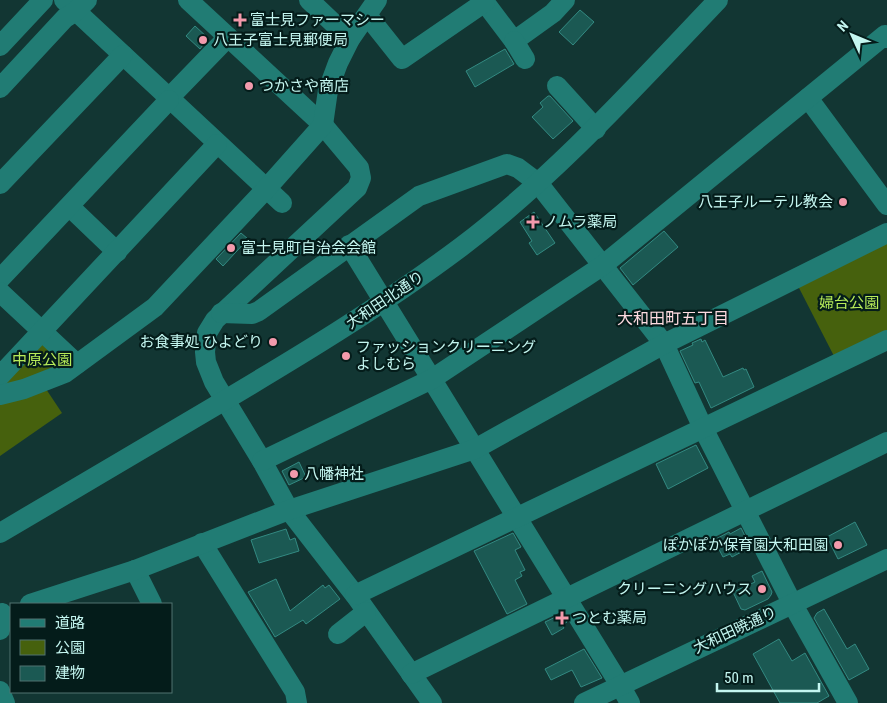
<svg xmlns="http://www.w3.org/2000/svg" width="887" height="703" viewBox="0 0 887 703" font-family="'Roboto Condensed','Noto Sans JP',sans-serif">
  <rect width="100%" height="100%" fill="#123633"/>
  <g fill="#46610d">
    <polygon points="887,242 887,331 835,358 798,286"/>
    <polygon points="41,331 77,364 0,395 0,376"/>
    <polygon points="44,386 62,413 0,456 0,402"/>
  </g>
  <g fill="#1b5953" stroke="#338a82">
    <polygon points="580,10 594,22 573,45 559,32"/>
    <polygon points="195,26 208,38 200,49 186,36"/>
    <polygon points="505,49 514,64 475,87 466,71"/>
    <polygon points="548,96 550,96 573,121 553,139 532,117 543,107 540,103"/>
    <polygon points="534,212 555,243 537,255 529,243 532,241 520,222"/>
    <polygon points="664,231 678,247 633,285 620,268"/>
    <polygon points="241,233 248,239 223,266 216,259"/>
    <polygon points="701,339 702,342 705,340 723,377 743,368 744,370 746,369 754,387 711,408 699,382 695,383 680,351 693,345 692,343"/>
    <polygon points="696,445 708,468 668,489 656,464"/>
    <polygon points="299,462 306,477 289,485 282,471"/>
    <polygon points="855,522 867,545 838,559 827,537"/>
    <polygon points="741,528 749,544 744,547 745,550 732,557 730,554 723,557 714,540 729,532 730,534"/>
    <polygon points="286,529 290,540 295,538 299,551 259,563 251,540"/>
    <polygon points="513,533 521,547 515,550 525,570 520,572 522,576 515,580 527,604 507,614 474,551"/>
    <polygon points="762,571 772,592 771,595 768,599 745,610 741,609 733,592 755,582 752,576"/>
    <polygon points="276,579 290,611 323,585 325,588 329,585 340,599 306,624 303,620 275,637 248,592"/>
    <polygon points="824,609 847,649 855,644 869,669 849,680 814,618 817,613"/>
    <polygon points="562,614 567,622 562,625 564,628 552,635 545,622"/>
    <polygon points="779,639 792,661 805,653 829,696 817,703 780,703 753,654"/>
    <polygon points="584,649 602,678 581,687 572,670 551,680 545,669"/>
  </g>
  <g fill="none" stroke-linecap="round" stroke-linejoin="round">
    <g stroke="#217c74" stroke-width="20">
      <polyline points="64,0 282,203"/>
      <polyline points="188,0 323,125 359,168 361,178 357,188 215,320 207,333 205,352 206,362 214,382 262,461 289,510 355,595 432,703"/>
      <polyline points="309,0 350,39"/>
      <polyline points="483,0 514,41 553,13 565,0"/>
      <polyline points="367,15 402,59 485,2"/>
      <polyline points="514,41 525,59"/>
      <polyline points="0,46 43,0"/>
      <polyline points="557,86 596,129"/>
      <polyline points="0,88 65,18 76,11 87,0"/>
      <polyline points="808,98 887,205"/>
      <polyline points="168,99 228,37"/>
      <polyline points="0,184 123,55"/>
      <polyline points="70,207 117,252"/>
      <polyline points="349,245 620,685 630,703"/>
      <polyline points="0,279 169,100"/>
      <polyline points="0,292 77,364"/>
      <polyline points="221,313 252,314 259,311 419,196 507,164 518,168 538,183 664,344 703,428 792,603 848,703"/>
      <polyline points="0,376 217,144"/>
      <polyline points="0,395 24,389 65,373 155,307 266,189 323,125 328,90 338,63 350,39 377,0"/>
      <polyline points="262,461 432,379 602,266 885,35 887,38"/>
      <path d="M0,533C70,492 140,450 210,409C296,358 381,307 461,247C556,175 636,86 718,0"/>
      <polyline points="202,543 295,692 297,703"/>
      <polyline points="135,570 152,604"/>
      <polyline points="355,595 887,340"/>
      <polyline points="30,604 135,570 289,510 475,449 664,344 887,233"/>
      <polyline points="0,630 2,613"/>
      <polyline points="338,634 366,612"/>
      <polyline points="411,674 887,442"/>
      <polyline points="0,691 5,703"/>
      <polyline points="584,703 887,559"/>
    </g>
  </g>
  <g fill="#f39aac" stroke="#041c1a" stroke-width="2">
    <path d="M237.5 12.5h5v5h5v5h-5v5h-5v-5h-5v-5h5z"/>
    <circle cx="203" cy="40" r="5"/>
    <circle cx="249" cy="86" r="5"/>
    <circle cx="843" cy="202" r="5"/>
    <path d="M530.5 214.5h5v5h5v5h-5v5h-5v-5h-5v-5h5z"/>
    <circle cx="231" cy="248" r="5"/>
    <circle cx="273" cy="342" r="5"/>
    <circle cx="346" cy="356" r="5"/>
    <circle cx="294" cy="474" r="5"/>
    <circle cx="838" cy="545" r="5"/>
    <circle cx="762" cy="589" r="5"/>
    <path d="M559.5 610.5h5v5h5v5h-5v5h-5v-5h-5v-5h5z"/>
  </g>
  <g text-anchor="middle" stroke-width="4.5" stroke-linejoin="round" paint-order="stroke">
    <g font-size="15" fill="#c4f6f0" stroke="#041c1a" text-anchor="start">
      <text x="250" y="25">富士見ファーマシー</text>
      <text x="213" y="45">八王子富士見郵便局</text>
      <text x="259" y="91">つかさや商店</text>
      <text x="833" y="207" text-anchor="end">八王子ルーテル教会</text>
      <text x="543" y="227">ノムラ薬局</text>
      <text x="241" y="253">富士見町自治会会館</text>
      <text x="263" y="347" text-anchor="end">お食事処 ひよどり</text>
      <text x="356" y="352">ファッションクリーニング<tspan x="356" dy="17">よしむら</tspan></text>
      <text x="304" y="479">八幡神社</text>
      <text x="828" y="550" text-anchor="end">ぽかぽか保育園大和田園</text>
      <text x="752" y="594" text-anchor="end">クリーニングハウス</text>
      <text x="572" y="623">つとむ薬局</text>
    </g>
    <g font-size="15" fill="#c4f6f0" stroke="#041c1a">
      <text transform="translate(385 300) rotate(-34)" y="5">大和田北通り</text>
      <text transform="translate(735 630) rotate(-25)" y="5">大和田暁通り</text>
    </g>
    <g font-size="15" fill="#b7eb59" stroke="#041c1a">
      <text x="849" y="308">婦台公園</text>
      <text x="42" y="365">中原公園</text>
    </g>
    <g font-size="16" fill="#fddae0" stroke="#041c1a">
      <text x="673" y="324">大和田町五丁目</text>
    </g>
  </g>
  <rect x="10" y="603" width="162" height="90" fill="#041c1a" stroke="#517370"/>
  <rect x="20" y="619" width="25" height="8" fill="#217c74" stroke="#517370"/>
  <text x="55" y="628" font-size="15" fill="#c4f6f0">道路</text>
  <rect x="20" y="640" width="25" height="15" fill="#46610d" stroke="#517370"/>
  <text x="55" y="653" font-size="15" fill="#c4f6f0">公園</text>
  <rect x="20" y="666" width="25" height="15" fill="#1b5953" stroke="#517370"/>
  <text x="55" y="678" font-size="15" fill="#c4f6f0">建物</text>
  <g transform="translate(852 35) rotate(314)" stroke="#041c1a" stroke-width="4" paint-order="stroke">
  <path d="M0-4L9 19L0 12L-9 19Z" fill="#c4f6f0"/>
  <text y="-8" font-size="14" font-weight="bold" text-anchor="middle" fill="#c4f6f0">N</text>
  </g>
  <path d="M717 683v8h102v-8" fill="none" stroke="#c4f6f0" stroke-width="2.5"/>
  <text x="724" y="683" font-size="15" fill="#c4f6f0" stroke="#041c1a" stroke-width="4" paint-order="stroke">50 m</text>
</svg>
